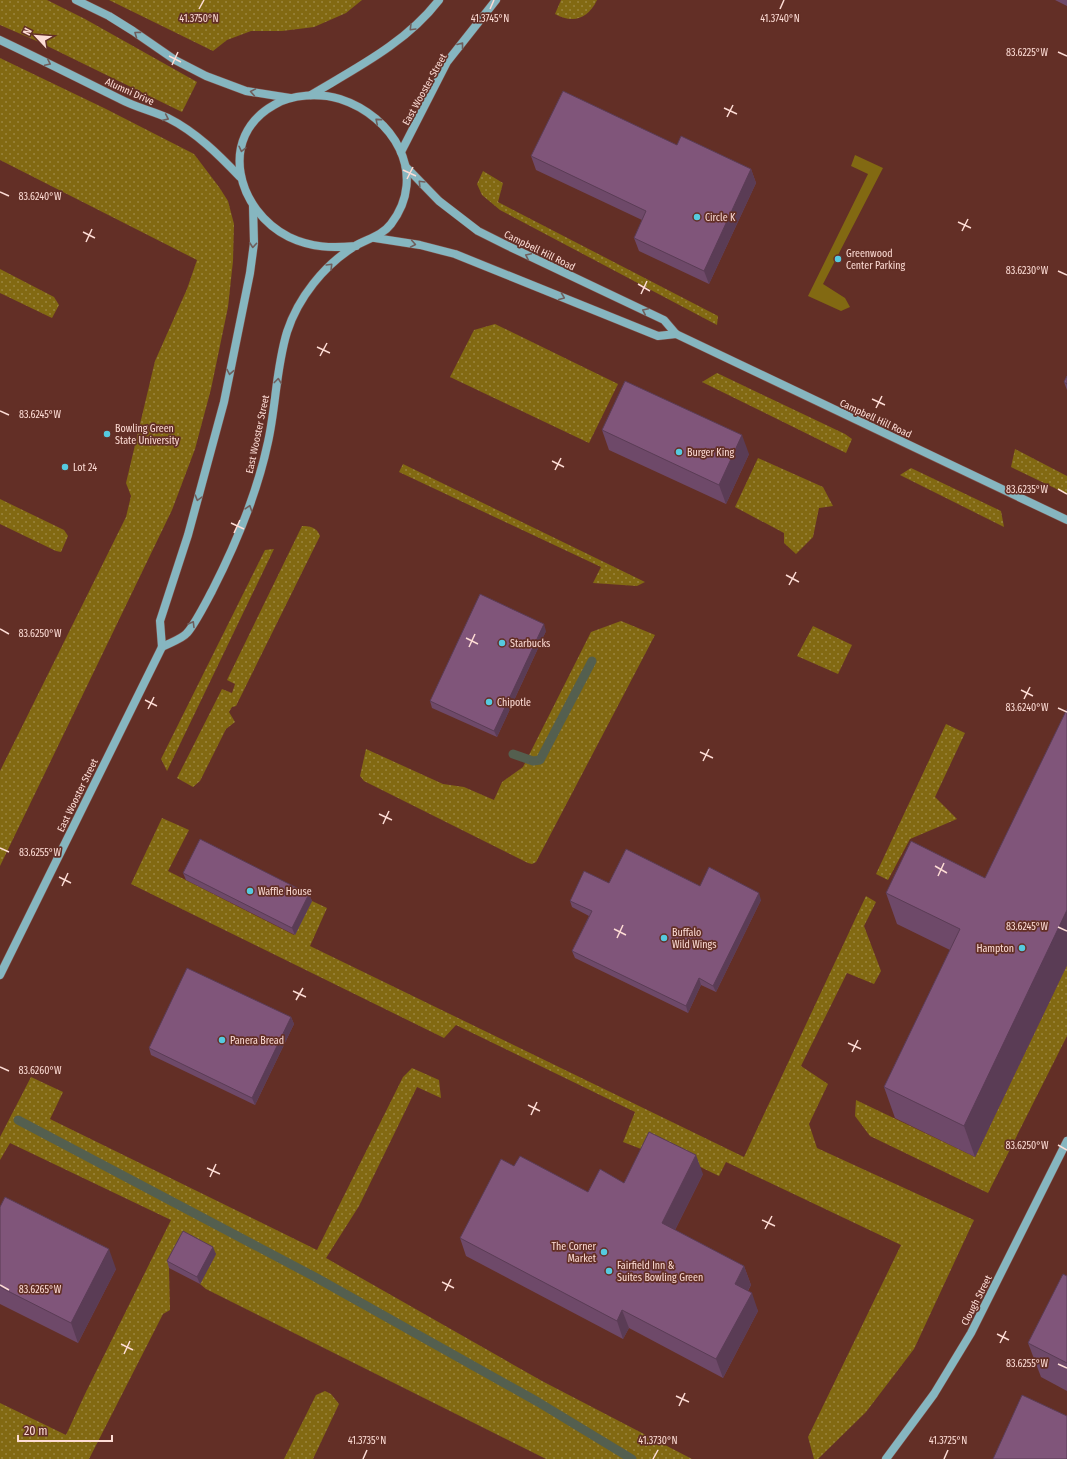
<svg xmlns="http://www.w3.org/2000/svg" width="1067" height="1459" viewBox="0 0 1067 1459" font-family="'Fira Sans Condensed',sans-serif">
  <defs>
    <pattern id="grass-dots" width="8" height="8" patternUnits="userSpaceOnUse"><rect width="8" height="8" fill="#826912"/><path d="M2 2h.1M6 6h.1" fill="none" stroke="#9b853f" stroke-width="1.8" stroke-linecap="round"/></pattern>
  </defs>
  <rect width="100%" height="100%" fill="#632f26"/>
  <g fill="url(#grass-dots)">
    <polygon points="0,0 47,0 85,19 197,82 182,112 39,42 0,25"/>
    <polygon points="109,0 362,0 346,13 314,27 282,31 251,31 227,40 213,51"/>
    <path d="M561,0H597C588,19 573,24 555,14Z"/>
    <polygon points="0,58 106,109 194,154 219,187 228,201 234,224 233,261 228,307 211,389 195,449 172,510 0,866 0,771 126,517 131,496 126,483 155,361 187,289 197,260 0,160"/>
    <polygon points="483,171 503,183 498,202 718,316 717,325 500,210 482,195 477,184"/>
    <polygon points="0,269 54,297 59,305 52,318 0,293"/>
    <polygon points="495,324 618,384 589,443 450,377 474,330"/>
    <polygon points="717,373 845,434 852,439 846,453 702,382"/>
    <polygon points="1015,449 1067,476 1067,494 1011,467"/>
    <polygon points="758,458 823,487 833,506 819,508 813,537 796,554 784,543 784,533 735,507"/>
    <polygon points="403,464 645,582 637,586 593,583 601,567 399,472"/>
    <polygon points="911,468 1001,511 1004,527 900,475"/>
    <polygon points="0,499 64,530 68,536 61,552 56,551 0,524"/>
    <path d="M302,526C311,526 317,528 320,536L236,706L232,707L229,712L235,722L226,729L200,781L193,787L177,778L222,689L232,693L235,684L227,680Z"/>
    <polygon points="274,549 167,771 161,759 265,550"/>
    <polygon points="621,621 655,635 536,862 532,864 528,863 364,781 360,776 366,749 443,784 464,787 494,800 502,782 523,767 591,632"/>
    <polygon points="813,626 852,645 838,674 797,656"/>
    <polygon points="946,724 965,733 935,797 957,819 910,839 888,880 876,874"/>
    <polygon points="162,818 189,830 168,871 294,935 312,901 327,908 310,946 744,1157 866,896 876,902 864,926 881,971 874,984 847,973 801,1066 828,1084 809,1124 817,1148 974,1220 914,1349 866,1412 818,1459 814,1459 808,1437 901,1245 726,1162 719,1176 655,1145 649,1152 623,1142 635,1112 456,1025 444,1038 131,884"/>
    <polygon points="1067,965 1067,1036 988,1193 870,1136 855,1116 856,1100 975,1157"/>
    <polygon points="412,1068 439,1080 441,1098 417,1087 359,1206 326,1258 542,1381 692,1459 546,1459 206,1289 200,1284 216,1254 185,1238 169,1268 170,1310 163,1314 89,1459 0,1459 0,1403 66,1435 85,1394 171,1220 10,1143 0,1160 0,1137 31,1077 63,1092 50,1119 317,1250 403,1077"/>
    <polygon points="325,1391 331,1394 339,1404 313,1459 284,1459 316,1395"/>
  </g>
  <polygon fill="#826912" points="855,155 883,168 823,284 845,298 850,307 841,311 808,296 868,174 851,166"/>
  <g fill="none" stroke-linecap="round" stroke-linejoin="round">
    <g stroke="#545f4f" stroke-width="9">
      <polyline points="513,754 533,761 540,760 592,661"/>
      <polyline points="18,1120 315,1277 538,1402 632,1459"/>
    </g>
    <defs>
      <g id="secondary">
        <polyline points="76,0 109,16 133,31 175,60 206,76 246,91 290,98"/>
        <path d="M0,40C40,59 80,79 120,99C135,107 152,111 168,118C196,132 219,155 240,177"/>
        <path d="M311,95C356,68 406,43 439,0"/>
        <polyline points="401,152 447,62 496,0"/>
        <polyline points="406,167 439,201 478,231 506,245 664,320 676,334 1067,520"/>
        <polyline points="375,238 420,245 455,254 658,336 676,334"/>
        <path d="M162,647C169,643 182,639 187,633C195,624 206,602 212,591C236,544 257,494 268,442C276,406 276,368 287,332C298,298 324,265 355,246C367,239 382,236 391,224C429,174 393,116 340,99C320,93 292,94 274,105C217,137 237,211 289,237C312,248 332,248 356,246"/>
        <polyline points="0,975 162,647 160,621 188,535 224,402 250,273 254,243 253,206"/>
        <polyline points="886,1459 934,1394 971,1333 1067,1141"/>
      </g>
    </defs>
    <use href="#secondary" stroke="#7f4e46" stroke-width="9"/>
    <use href="#secondary" stroke="#86b6c0" stroke-width="8"/>
  </g>
  <g fill="#6e4969">
    <polygon points="1055,0 1067,0 1067,6"/>
    <polygon points="677,145 751,169 756,183 709,284 639,251 634,238 642,220 536,170 531,156"/>
    <polygon points="1067,376 1067,390 1064,382"/>
    <polygon points="602,430 749,454 726,504 609,450"/>
    <polygon points="546,631 497,737 432,708 430,701"/>
    <polygon points="1067,710 1067,965 975,1157 895,1118 884,1087 950,950 897,924 886,893 985,878"/>
    <polygon points="183,873 309,894 312,901 295,935 186,880"/>
    <polygon points="609,883 700,886 761,900 716,992 701,985 688,1013 575,958 572,951 589,916 572,907 570,901"/>
    <polygon points="291,1017 294,1024 255,1105 151,1055 149,1048"/>
    <polygon points="514,1166 588,1192 624,1183 703,1174 675,1230 744,1266 751,1285 748,1291 758,1311 723,1378 629,1328 623,1339 466,1256 460,1238"/>
    <polygon points="0,1207 116,1269 78,1343 0,1304"/>
    <polygon points="216,1254 200,1284 169,1268 167,1261"/>
    <polygon points="1067,1276 1067,1391 1041,1377 1028,1343"/>
  </g>
  <g fill="#5a3c55">
    <polygon points="751,169 756,183 709,284 704,271"/>
    <polygon points="742,435 749,454 726,504 719,485"/>
    <polygon points="544,624 546,631 497,737 494,731"/>
    <polygon points="759,893 761,900 716,992 713,986"/>
    <polygon points="309,894 312,901 295,935 292,928"/>
    <polygon points="1067,910 1067,965 975,1157 964,1126"/>
    <polygon points="699,978 701,985 688,1013 686,1006"/>
    <polygon points="291,1017 294,1024 255,1105 252,1098"/>
    <polygon points="696,1155 703,1174 669,1242 662,1223"/>
    <polygon points="213,1247 216,1254 200,1284 197,1277"/>
    <polygon points="109,1249 116,1269 78,1343 71,1323"/>
    <polygon points="744,1266 751,1285 741,1302 735,1284"/>
    <polygon points="752,1293 758,1311 723,1378 716,1359"/>
    <polygon points="622,1310 629,1328 623,1339 617,1321"/>
  </g>
  <g fill="#80557a" stroke="#5a3c55">
    <polygon points="563,91 677,145 681,136 751,169 704,271 634,238 646,211 531,156"/>
    <polygon points="1067,376 1067,384 1064,382"/>
    <polygon points="625,381 742,435 719,485 602,430"/>
    <polygon points="480,594 544,624 494,731 430,701"/>
    <polygon points="1067,709 1067,910 964,1126 884,1087 960,929 886,893 911,841 985,878"/>
    <polygon points="200,839 309,894 292,928 183,873"/>
    <polygon points="626,849 700,886 709,867 759,893 713,986 699,978 686,1006 572,951 592,911 570,901 584,871 609,883"/>
    <polygon points="187,968 291,1017 252,1098 149,1048"/>
    <polygon points="649,1132 696,1155 662,1223 744,1266 735,1284 752,1293 716,1359 622,1310 617,1321 460,1238 501,1159 514,1166 520,1156 588,1192 600,1169 624,1183"/>
    <polygon points="5,1197 109,1249 71,1323 0,1287 0,1207"/>
    <polygon points="183,1231 213,1247 197,1277 167,1261"/>
    <polygon points="1063,1274 1067,1276 1067,1363 1028,1343"/>
    <polygon points="1022,1395 1067,1416 1067,1459 993,1459"/>
  </g>
  <defs><path id="oneway-chevron" d="M-2-3.5L2.5 0L-2 3.5" fill="none" stroke-width="1.6" stroke-linecap="round" stroke-linejoin="round"/></defs>
  <g stroke="#6f5e5c">
    <use href="#oneway-chevron" transform="translate(412 28) rotate(135)"/>
    <use href="#oneway-chevron" transform="translate(137 34) rotate(-144)"/>
    <use href="#oneway-chevron" transform="translate(461 45) rotate(-52)"/>
    <use href="#oneway-chevron" transform="translate(48 63) rotate(25)"/>
    <use href="#oneway-chevron" transform="translate(253 92) rotate(-170)"/>
    <use href="#oneway-chevron" transform="translate(166 118) rotate(24)"/>
    <use href="#oneway-chevron" transform="translate(378 121) rotate(-140)"/>
    <use href="#oneway-chevron" transform="translate(242 149) rotate(103)"/>
    <use href="#oneway-chevron" transform="translate(421 183) rotate(-134)"/>
    <use href="#oneway-chevron" transform="translate(413 244) rotate(10)"/>
    <use href="#oneway-chevron" transform="translate(253 245) rotate(95)"/>
    <use href="#oneway-chevron" transform="translate(528 256) rotate(-155)"/>
    <use href="#oneway-chevron" transform="translate(330 266) rotate(-45)"/>
    <use href="#oneway-chevron" transform="translate(562 297) rotate(22)"/>
    <use href="#oneway-chevron" transform="translate(645 311) rotate(-155)"/>
    <use href="#oneway-chevron" transform="translate(230 372) rotate(101)"/>
    <use href="#oneway-chevron" transform="translate(278 381) rotate(-83)"/>
    <use href="#oneway-chevron" transform="translate(198 498) rotate(106)"/>
    <use href="#oneway-chevron" transform="translate(249 508) rotate(-72)"/>
    <use href="#oneway-chevron" transform="translate(192 624) rotate(-59)"/>
  </g>
  <path fill="none" stroke="#fddcd5" stroke-width="1.5" d="M199,9L204,0M490,9L494,0M780,9L784,0M1058,52L1067,56M169,56L181,62M172,65L178,52M724,108L737,114M727,117L733,105M403,170L416,176M407,179L413,167M0,192L9,196M958,222L971,228M962,231L968,219M83,232L95,238M86,242L92,229M1058,271L1067,275M638,284L650,291M641,294L647,281M317,347L330,353M320,356L327,343M872,399L885,405M876,408L882,396M0,411L9,415M552,461L564,467M555,470L561,458M1058,489L1067,494M231,523L244,529M234,533L240,520M786,575L799,582M789,585L796,572M0,629L9,634M466,638L478,644M469,647L475,634M1021,690L1033,696M1024,699L1030,687M145,700L157,706M1058,708L1067,712M148,709L154,697M700,752L713,758M703,761L709,749M379,814L392,820M383,824L389,811M0,848L9,852M935,866L947,873M938,876L944,863M59,877L71,883M62,886L68,873M1058,927L1067,931M614,929L626,935M617,938L623,925M293,991L306,997M296,1000L303,988M848,1043L861,1049M852,1052L858,1040M0,1067L9,1071M528,1105L540,1111M531,1115L537,1102M1058,1145L1067,1150M207,1168L220,1174M210,1177L216,1164M762,1220L775,1226M765,1229L772,1216M442,1282L454,1288M0,1285L9,1290M445,1291L451,1279M997,1334L1009,1340M1000,1343L1006,1331M121,1344L133,1350M124,1354L130,1341M1058,1364L1067,1368M676,1396L689,1402M679,1406L685,1393M363,1459L367,1450M653,1459L658,1450M944,1459L948,1450"/>
  <g fill="#55cadf" stroke="#632f26" stroke-width="1.5">
    <circle cx="697" cy="217" r="4"/>
    <circle cx="838" cy="259" r="4"/>
    <circle cx="107" cy="434" r="4"/>
    <circle cx="679" cy="452" r="4"/>
    <circle cx="65" cy="467" r="4"/>
    <circle cx="502" cy="643" r="4"/>
    <circle cx="489" cy="702" r="4"/>
    <circle cx="250" cy="891" r="4"/>
    <circle cx="664" cy="938" r="4"/>
    <circle cx="1022" cy="948" r="4"/>
    <circle cx="222" cy="1040" r="4"/>
    <circle cx="604" cy="1252" r="4"/>
    <circle cx="609" cy="1271" r="4"/>
  </g>
  <g text-anchor="middle" stroke-width="3.5" stroke-linejoin="round" paint-order="stroke">
    <g font-size="10" fill="#fddcd5" stroke="#632f26">
      <text transform="translate(424 89) rotate(-61)" y="4">East Wooster Street</text>
      <text transform="translate(130 91) rotate(24)" y="4">Alumni Drive</text>
      <text transform="translate(540 250) rotate(26)" y="4">Campbell Hill Road</text>
      <text transform="translate(876 418) rotate(25)" y="4">Campbell Hill Road</text>
      <text transform="translate(257 434) rotate(-78)" y="4">East Wooster Street</text>
      <text transform="translate(77 795) rotate(-64)" y="4">East Wooster Street</text>
      <text transform="translate(976 1300) rotate(-63)" y="4">Clough Street</text>
    </g>
    <g font-size="10" fill="#fddcd5" stroke="#632f26" text-anchor="start">
      <text x="705" y="221">Circle K</text>
      <text x="846" y="257">Greenwood<tspan x="846" dy="12">Center Parking</tspan></text>
      <text x="115" y="432">Bowling Green<tspan x="115" dy="12">State University</tspan></text>
      <text x="687" y="456">Burger King</text>
      <text x="73" y="471">Lot 24</text>
      <text x="510" y="647">Starbucks</text>
      <text x="497" y="706">Chipotle</text>
      <text x="258" y="895">Waffle House</text>
      <text x="672" y="936">Buffalo<tspan x="672" dy="12">Wild Wings</tspan></text>
      <text x="1014" y="952" text-anchor="end">Hampton</text>
      <text x="230" y="1044">Panera Bread</text>
      <text x="596" y="1250" text-anchor="end">The Corner<tspan x="596" dy="12">Market</tspan></text>
      <text x="617" y="1269">Fairfield Inn &amp;<tspan x="617" dy="12">Suites Bowling Green</tspan></text>
    </g>
  </g>
  <g font-size="10" text-anchor="middle" fill="#fddcd5" stroke="#632f26" stroke-width="3.5" stroke-linejoin="round" paint-order="stroke">
    <text x="199" y="22">41.3750°N</text>
    <text x="780" y="22">41.3740°N</text>
    <text x="490" y="22">41.3745°N</text>
    <text x="1027" y="56">83.6225°W</text>
    <text x="40" y="200">83.6240°W</text>
    <text x="1027" y="274">83.6230°W</text>
    <text x="40" y="418">83.6245°W</text>
    <text x="1027" y="493">83.6235°W</text>
    <text x="40" y="637">83.6250°W</text>
    <text x="1027" y="711">83.6240°W</text>
    <text x="40" y="856">83.6255°W</text>
    <text x="1027" y="930">83.6245°W</text>
    <text x="40" y="1074">83.6260°W</text>
    <text x="1027" y="1149">83.6250°W</text>
    <text x="40" y="1293">83.6265°W</text>
    <text x="1027" y="1367">83.6255°W</text>
    <text x="367" y="1444">41.3735°N</text>
    <text x="658" y="1444">41.3730°N</text>
    <text x="948" y="1444">41.3725°N</text>
  </g>
  <g transform="translate(36 36) rotate(296)" stroke="#632f26" stroke-width="3" paint-order="stroke">
  <path d="M0-3L7 15L0 10L-7 15Z" fill="#fddcd5"/>
  <text y="-6" font-size="11" font-weight="bold" text-anchor="middle" fill="#fddcd5">N</text>
  </g>
  <path d="M18 1435v6h94v-6" fill="none" stroke="#fddcd5" stroke-width="2"/>
  <text x="24" y="1435" font-size="12" fill="#fddcd5" stroke="#632f26" stroke-width="3" paint-order="stroke">20 m</text>
</svg>
